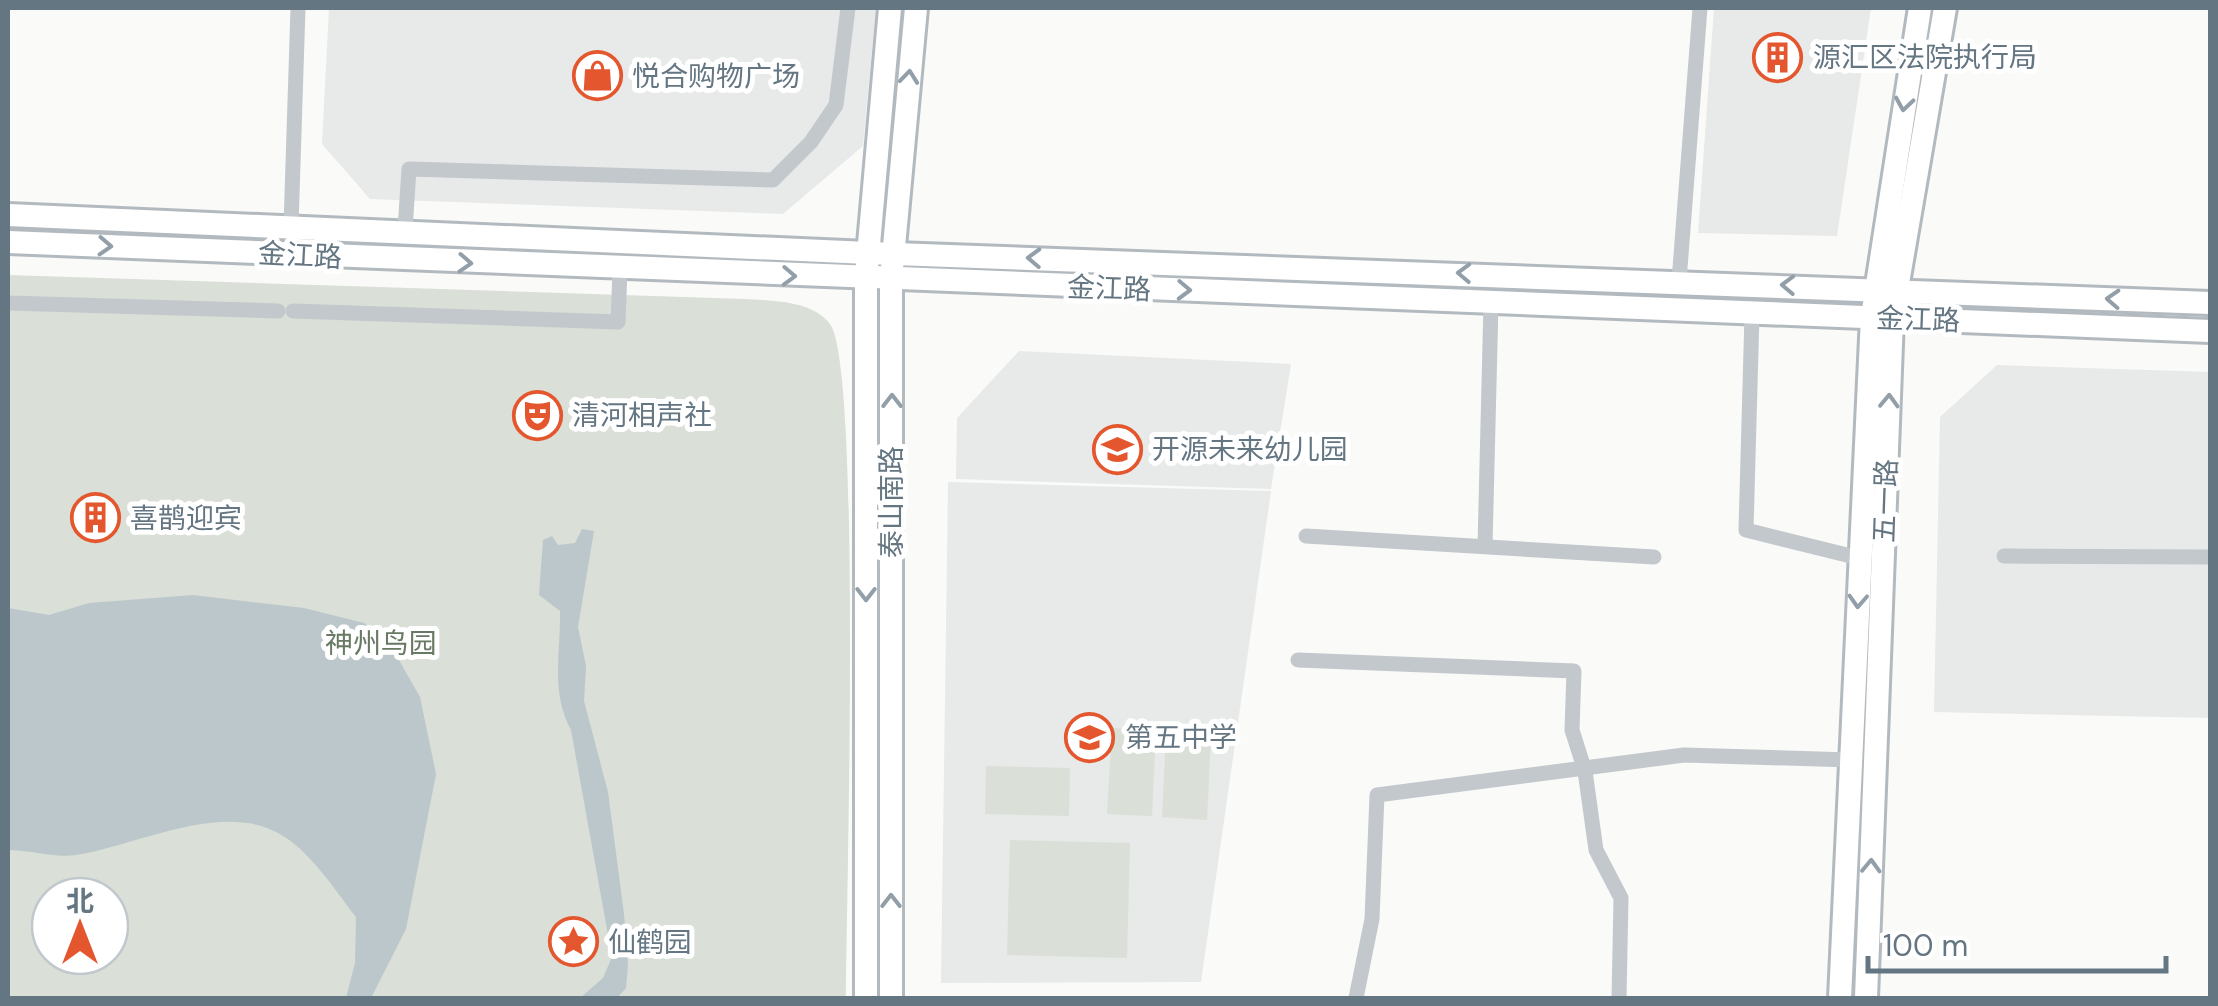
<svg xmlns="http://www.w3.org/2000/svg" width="2218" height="1006" viewBox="0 0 2218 1006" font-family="'DM Sans','Noto Sans SC',sans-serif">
  <rect width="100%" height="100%" fill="#fafaf8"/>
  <g fill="#e8e9e9">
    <polygon points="329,8 876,8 863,146 783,214 370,199 322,144"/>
    <polygon points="1714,8 1871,8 1837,236 1698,233"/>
    <polygon points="1019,351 1291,364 1271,489 956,479 957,418"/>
    <polygon points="1997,365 2210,372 2210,718 1934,712 1940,417"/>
    <polygon points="948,482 1271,491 1201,982 941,983"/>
  </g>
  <g fill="#dadfd7" fill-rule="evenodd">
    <path d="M8,275L745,299C771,301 812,300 830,324C862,367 846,907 846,998H8ZM50,896H110V956H50Z"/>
    <polygon points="1112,728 1156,730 1152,816 1107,814"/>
    <polygon points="1166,732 1211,734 1207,820 1162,817"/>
    <polygon points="986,766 1070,768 1069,816 985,814"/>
    <polygon points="1010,840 1130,843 1127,958 1007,955"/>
  </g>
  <g fill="#bbc7cb">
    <path d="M582,529L594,531L578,627L586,666L584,701L608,792L624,914L628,965L626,988L617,998H580L603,978L612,957L571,730C550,691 561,653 560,611L539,595L543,540L552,536L558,545L575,543Z"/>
    <path d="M193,595L304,608L364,623L387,639L420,697L436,774L406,929L371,998H346L355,963L356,917C334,889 310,850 278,833C220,801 135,846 76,855C54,858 30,850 8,850V608L49,615L89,603Z"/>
  </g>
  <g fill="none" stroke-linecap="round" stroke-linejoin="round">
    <defs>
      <g id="secondary">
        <polyline points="8,215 868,253 2210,303"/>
        <polyline points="8,242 2210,331"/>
        <polyline points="866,998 866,278 890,8"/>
        <polyline points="891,998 891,279 916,8"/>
        <polyline points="1840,998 1872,317 1920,8"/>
        <polyline points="1866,998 1892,318 1945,8"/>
      </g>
    </defs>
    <use href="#secondary" stroke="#b3babf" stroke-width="28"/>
    <g stroke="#c3c8cc" stroke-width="15">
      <polyline points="291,226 298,8"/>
      <polyline points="405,230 409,169 773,180 811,142 836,105 848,8"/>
      <polyline points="1679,281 1700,8"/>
      <polyline points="8,303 278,311"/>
      <polyline points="293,311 618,322 620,270"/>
      <polyline points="1752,314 1746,530 1859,558"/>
      <polyline points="1306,536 1654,557"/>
      <polyline points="1485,546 1491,303"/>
      <polyline points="2004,556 2210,557"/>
      <polyline points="1298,660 1574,671 1572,730 1585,771 1596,850 1621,898 1619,998"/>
      <polyline points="1356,998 1372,919 1377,795 1684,755 1851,760"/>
    </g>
    <use href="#secondary" stroke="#fff" stroke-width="22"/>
  </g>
  <defs><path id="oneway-chevron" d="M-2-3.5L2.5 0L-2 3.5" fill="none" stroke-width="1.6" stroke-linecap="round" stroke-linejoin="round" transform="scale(2.5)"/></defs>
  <g stroke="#939fa8">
    <use href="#oneway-chevron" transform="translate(909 77) rotate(-84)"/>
    <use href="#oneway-chevron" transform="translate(1904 104) rotate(99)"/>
    <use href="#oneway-chevron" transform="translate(105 246) rotate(3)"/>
    <use href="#oneway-chevron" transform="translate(1034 258) rotate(-178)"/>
    <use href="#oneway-chevron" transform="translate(465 263) rotate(3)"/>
    <use href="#oneway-chevron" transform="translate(1464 273) rotate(-178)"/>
    <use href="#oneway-chevron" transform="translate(789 276) rotate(2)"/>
    <use href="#oneway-chevron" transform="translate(1788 285) rotate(-178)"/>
    <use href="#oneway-chevron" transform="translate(1184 290) rotate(2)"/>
    <use href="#oneway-chevron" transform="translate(2113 299) rotate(-177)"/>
    <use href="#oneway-chevron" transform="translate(892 401) rotate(-90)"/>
    <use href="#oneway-chevron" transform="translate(1889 401) rotate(-88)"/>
    <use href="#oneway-chevron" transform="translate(866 594) rotate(90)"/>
    <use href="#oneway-chevron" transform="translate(1858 601) rotate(93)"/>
    <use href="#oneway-chevron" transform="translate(1871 866) rotate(-88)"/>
    <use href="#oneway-chevron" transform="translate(891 901) rotate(-90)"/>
  </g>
  <defs>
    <symbol id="building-ring" viewBox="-11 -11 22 22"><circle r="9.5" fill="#fff" stroke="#e4572e" stroke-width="1.5"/><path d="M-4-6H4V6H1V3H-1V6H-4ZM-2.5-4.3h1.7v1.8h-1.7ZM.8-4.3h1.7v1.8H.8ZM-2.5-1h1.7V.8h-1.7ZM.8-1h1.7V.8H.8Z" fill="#e4572e"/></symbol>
    <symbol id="shop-ring" viewBox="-11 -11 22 22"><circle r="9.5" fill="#fff" stroke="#e4572e" stroke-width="1.5"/><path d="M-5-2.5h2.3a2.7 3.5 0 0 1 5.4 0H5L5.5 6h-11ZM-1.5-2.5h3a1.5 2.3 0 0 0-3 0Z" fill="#e4572e"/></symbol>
    <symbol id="theatre-ring" viewBox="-11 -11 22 22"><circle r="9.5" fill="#fff" stroke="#e4572e" stroke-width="1.5"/><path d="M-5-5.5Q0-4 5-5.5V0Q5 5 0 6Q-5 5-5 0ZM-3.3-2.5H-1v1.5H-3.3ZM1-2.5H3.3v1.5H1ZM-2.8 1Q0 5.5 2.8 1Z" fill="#e4572e"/></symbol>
    <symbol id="school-ring" viewBox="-11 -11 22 22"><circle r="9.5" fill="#fff" stroke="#e4572e" stroke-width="1.5"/><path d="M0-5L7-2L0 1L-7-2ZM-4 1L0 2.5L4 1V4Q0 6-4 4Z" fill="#e4572e"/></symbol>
    <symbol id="sight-ring" viewBox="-11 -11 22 22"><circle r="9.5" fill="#fff" stroke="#e4572e" stroke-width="1.5"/><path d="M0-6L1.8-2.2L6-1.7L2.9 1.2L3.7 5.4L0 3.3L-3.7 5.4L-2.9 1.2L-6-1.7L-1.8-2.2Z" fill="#e4572e"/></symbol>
  </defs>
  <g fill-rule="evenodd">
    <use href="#building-ring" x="1750" y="30" width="55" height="55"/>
    <use href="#shop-ring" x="570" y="48" width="55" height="55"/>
    <use href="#theatre-ring" x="510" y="388" width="55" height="55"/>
    <use href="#school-ring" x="1090" y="422" width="55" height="55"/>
    <use href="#building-ring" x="68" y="490" width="55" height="55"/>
    <use href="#school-ring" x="1062" y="710" width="55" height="55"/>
    <use href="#sight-ring" x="546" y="914" width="55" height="55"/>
  </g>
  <g text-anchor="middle" stroke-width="10" stroke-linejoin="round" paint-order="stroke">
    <g font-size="28" fill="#657683" stroke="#fff" text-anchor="start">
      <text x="1813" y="67">源汇区法院执行局</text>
      <text x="632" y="86">悦合购物广场</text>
      <text x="572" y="425">清河相声社</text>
      <text x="1152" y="459">开源未来幼儿园</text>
      <text x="130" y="528">喜鹊迎宾</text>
      <text x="1125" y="747">第五中学</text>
      <text x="608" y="952">仙鹤园</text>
    </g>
    <g font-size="28" fill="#657683" stroke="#fff">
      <text transform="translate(300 255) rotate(3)" y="10">金江路</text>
      <text transform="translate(1109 288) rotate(2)" y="10">金江路</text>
      <text transform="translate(1918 319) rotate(2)" y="10">金江路</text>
      <text transform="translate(1885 501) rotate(-88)" y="10">五一路</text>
      <text transform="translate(891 502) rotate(-90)" y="10">泰山南路</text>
    </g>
    <g font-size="28" fill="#687a64" stroke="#fff">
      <text x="381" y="653">神州鸟园</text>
    </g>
  </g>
  <rect width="2218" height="1006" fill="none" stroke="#657683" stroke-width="20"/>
  <g transform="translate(80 926)"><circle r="48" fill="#ffffff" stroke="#c1c8cd" stroke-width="2.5"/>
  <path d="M0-8L18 38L0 25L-18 38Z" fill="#e4572e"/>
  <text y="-15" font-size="28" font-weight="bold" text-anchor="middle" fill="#657683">北</text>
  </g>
  <path d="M1868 956v15h298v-15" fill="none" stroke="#657683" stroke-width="5"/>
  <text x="1883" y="956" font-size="30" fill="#657683" stroke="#ffffff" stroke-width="8" paint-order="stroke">100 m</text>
</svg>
